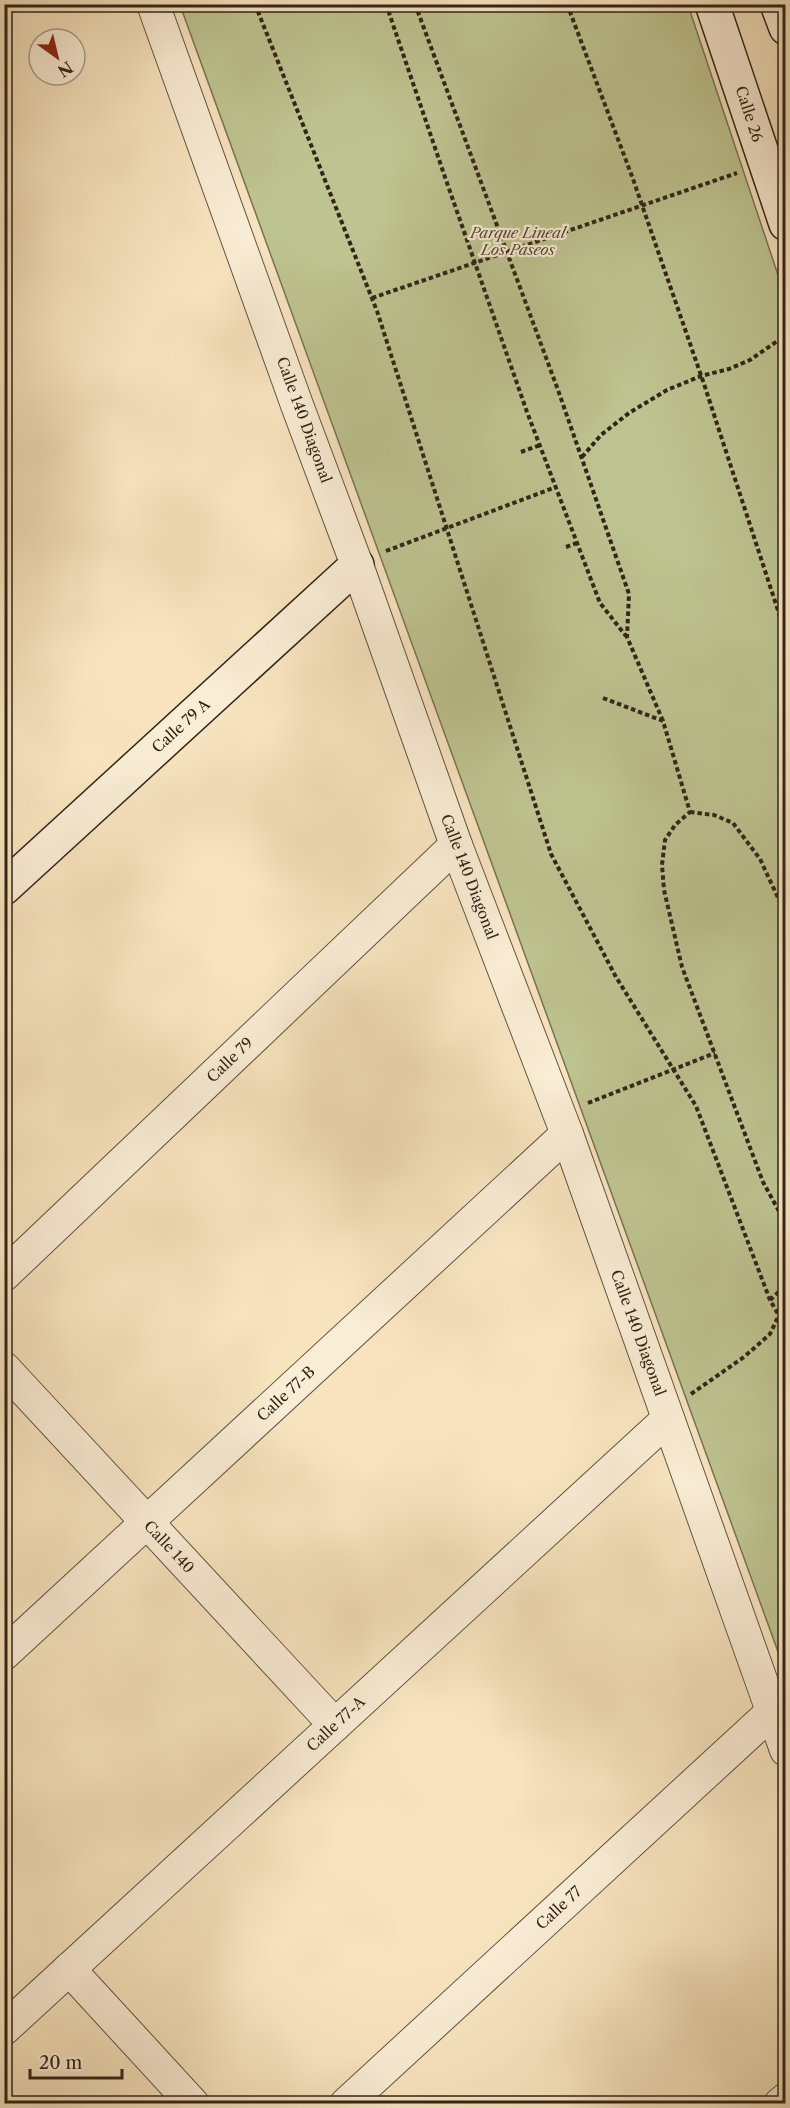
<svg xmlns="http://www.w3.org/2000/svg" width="790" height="2108" viewBox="0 0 790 2108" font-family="'Libre Caslon Text',serif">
  <rect width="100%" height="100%" fill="#f7e4bf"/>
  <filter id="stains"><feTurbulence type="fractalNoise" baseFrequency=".00333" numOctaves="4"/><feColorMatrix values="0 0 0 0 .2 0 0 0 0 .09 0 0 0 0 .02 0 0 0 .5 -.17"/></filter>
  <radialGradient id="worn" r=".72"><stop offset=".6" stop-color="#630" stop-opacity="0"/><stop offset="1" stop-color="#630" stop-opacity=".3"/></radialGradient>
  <polygon fill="#bec491" stroke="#787454" stroke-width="1.5" points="180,5 688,5 785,296 785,1671"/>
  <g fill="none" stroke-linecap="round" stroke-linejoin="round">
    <defs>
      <g id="street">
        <polyline points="153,4 297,405 357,565 456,845 567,1134 786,1750"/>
        <polyline points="4,1275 456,845"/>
        <polyline points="4,1368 335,1725"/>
        <polyline points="4,1654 567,1134"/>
        <polyline points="69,1969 193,2104"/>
        <polyline points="4,2029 668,1419"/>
        <polyline points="346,2104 772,1712"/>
        <polyline points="780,2104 786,2099"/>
      </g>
      <g id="secondary">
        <polyline points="712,4 786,224"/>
        <polyline points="777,4 786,28"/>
        <polyline points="4,888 357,565"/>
      </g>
    </defs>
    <use href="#street" stroke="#625542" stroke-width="34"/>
    <use href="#secondary" stroke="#312518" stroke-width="36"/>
    <g stroke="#312518" stroke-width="4" stroke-dasharray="4.5 3" stroke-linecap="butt">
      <polyline points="255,4 377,311 551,854 616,977 696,1106 770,1300 786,1328"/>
      <polyline points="386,4 446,180 527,412 600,603 626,636"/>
      <polyline points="415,4 558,390 629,594 627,637 663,721"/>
      <polyline points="567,4 633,179 704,384 786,635"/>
      <polyline points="372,298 737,173"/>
      <polyline points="521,452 540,445"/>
      <polyline points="582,457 601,435 629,413 667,390 701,376 729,369 750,360 786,335"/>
      <polyline points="566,547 577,543"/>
      <polyline points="386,551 556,487"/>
      <polyline points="603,698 663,721 690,812 675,825 665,840 662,865 664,890 682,967 763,1182 786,1224"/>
      <polyline points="690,812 714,815 733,823 760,859 786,915"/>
      <polyline points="588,1103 715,1053"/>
      <polyline points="770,1300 786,1285"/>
      <polyline points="691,1394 744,1357 770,1334 778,1317"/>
    </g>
    <use href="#street" stroke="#faedd5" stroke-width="32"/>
    <use href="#secondary" stroke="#faedd5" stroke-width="33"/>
  </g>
  <g text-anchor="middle" stroke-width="4.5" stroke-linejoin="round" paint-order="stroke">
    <g font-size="15" fill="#312518" stroke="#faedd5">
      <text transform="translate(749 114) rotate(72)" y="5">Calle 26</text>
      <text transform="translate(304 420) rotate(70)" y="5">Calle 140 Diagonal</text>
      <text transform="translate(181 726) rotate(-42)" y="5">Calle 79 A</text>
      <text transform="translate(469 877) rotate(69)" y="5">Calle 140 Diagonal</text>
      <text transform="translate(230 1060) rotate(-44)" y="5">Calle 79</text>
      <text transform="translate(638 1333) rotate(70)" y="5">Calle 140 Diagonal</text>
      <text transform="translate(286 1394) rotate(-43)" y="5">Calle 77-B</text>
      <text transform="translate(169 1547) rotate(47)" y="5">Calle 140</text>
      <text transform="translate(336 1724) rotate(-43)" y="5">Calle 77-A</text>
      <text transform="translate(559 1908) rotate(-43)" y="5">Calle 77</text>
    </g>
    <g font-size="15" font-style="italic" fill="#544d36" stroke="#faedd5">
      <text x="518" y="238">Parque Lineal<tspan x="518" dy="17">Los Paseos</tspan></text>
    </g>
  </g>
  <rect width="790" height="2108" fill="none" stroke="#f7e4bf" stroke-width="24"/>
  <rect x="6" y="6" width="778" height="2096" fill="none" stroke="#312518" stroke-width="3"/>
  <rect x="12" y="12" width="766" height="2084" fill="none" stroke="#312518" stroke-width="1.5"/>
  <g transform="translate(57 57) rotate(146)"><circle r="28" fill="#faedd5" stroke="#aa9d89" stroke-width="1.5"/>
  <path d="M0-4.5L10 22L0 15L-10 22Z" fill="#8f2418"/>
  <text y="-9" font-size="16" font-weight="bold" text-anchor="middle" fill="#312518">N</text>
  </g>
  <path d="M30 2069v9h92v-9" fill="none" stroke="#312518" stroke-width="3"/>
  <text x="39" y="2069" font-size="18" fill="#312518" stroke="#faedd5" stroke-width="4.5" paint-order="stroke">20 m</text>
  <rect width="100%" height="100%" filter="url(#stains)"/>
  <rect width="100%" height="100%" fill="url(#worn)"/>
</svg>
